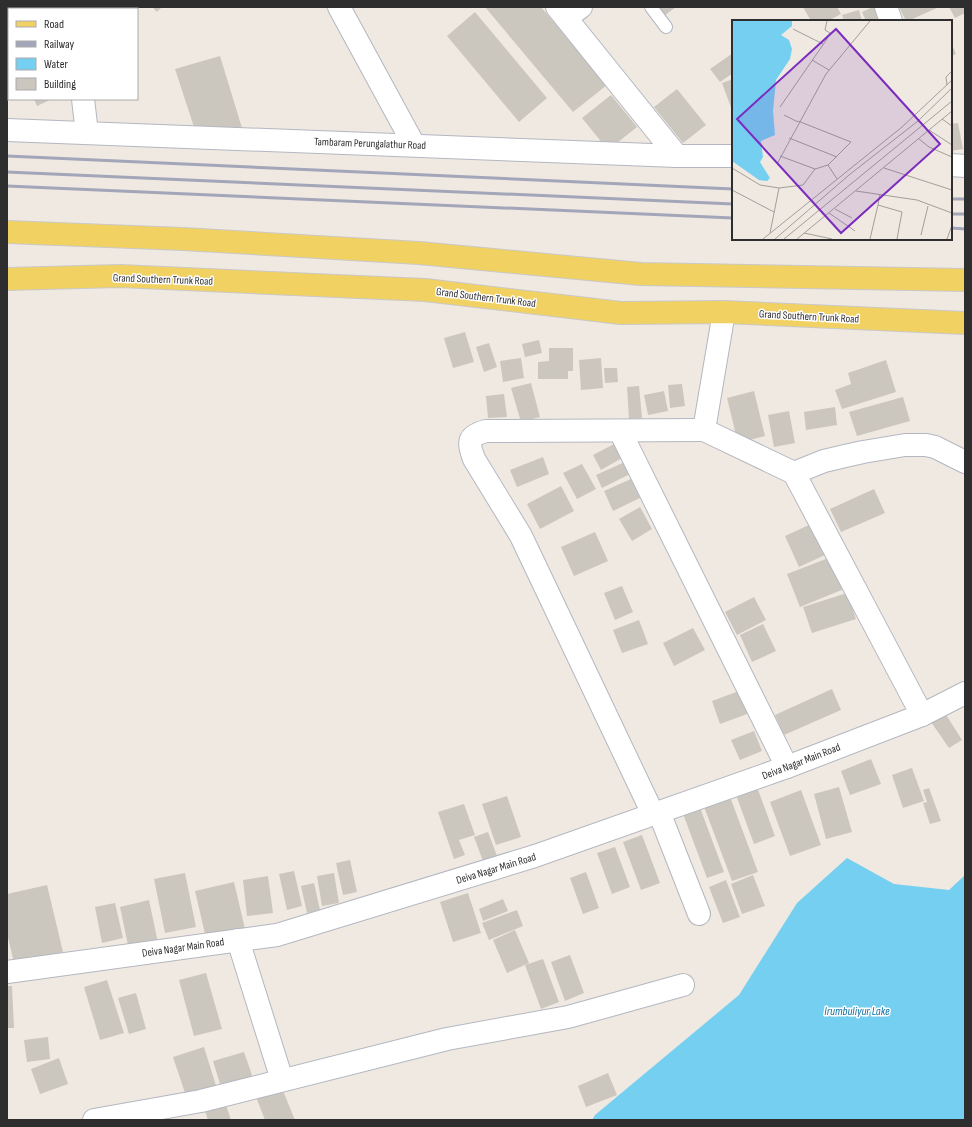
<svg xmlns="http://www.w3.org/2000/svg" width="972" height="1127" viewBox="0 0 972 1127" font-family="'Sofia Sans Condensed',sans-serif">
  <rect width="100%" height="100%" fill="#efe9e1"/>
  <polygon fill="#75cff0" points="847,858 894,884 949,890 965,875 965,1120 592,1120 595,1115 739,995 797,903"/>
  <g fill="#cbc7bf">
    <polygon points="152,7 162,7 157,12"/>
    <polygon points="485,7 541,7 607,85 573,112"/>
    <polygon points="657,7 676,7 664,16"/>
    <polygon points="803,7 837,7 841,14 828,21 811,21"/>
    <polygon points="873,7 881,7 888,21 866,21 862,12"/>
    <polygon points="899,7 939,7 908,21 906,21"/>
    <polygon points="949,7 965,7 965,13 955,18"/>
    <polygon points="859,10 862,21 844,21 842,15"/>
    <polygon points="475,12 547,98 519,122 447,36"/>
    <polygon points="951,43 956,54 951,56"/>
    <polygon points="733,53 733,73 720,82 710,69"/>
    <polygon points="220,56 242,128 194,127 175,69"/>
    <polygon points="733,79 733,113 722,83"/>
    <polygon points="677,89 706,125 683,143 654,107"/>
    <polygon points="611,95 637,127 608,150 582,118"/>
    <polygon points="34,99 52,99 37,106"/>
    <polygon points="958,123 963,149 951,151 951,124"/>
    <polygon points="465,332 474,362 453,368 444,338"/>
    <polygon points="539,340 542,353 525,357 522,344"/>
    <polygon points="489,343 497,367 484,372 476,347"/>
    <polygon points="549,348 573,348 573,371 568,371 568,379 538,379 538,362 549,361"/>
    <polygon points="521,358 524,378 503,382 500,361"/>
    <polygon points="601,358 603,388 581,390 579,360"/>
    <polygon points="886,360 896,392 842,409 835,390 851,384 848,373"/>
    <polygon points="604,368 617,368 618,382 605,383"/>
    <polygon points="531,383 540,417 521,422 511,388"/>
    <polygon points="682,384 685,406 670,408 668,385"/>
    <polygon points="639,386 642,418 629,419 627,387"/>
    <polygon points="664,391 668,411 648,415 644,395"/>
    <polygon points="754,391 765,436 738,443 727,398"/>
    <polygon points="504,394 507,417 488,418 486,396"/>
    <polygon points="903,397 910,421 857,436 849,412"/>
    <polygon points="835,407 837,425 806,430 804,412"/>
    <polygon points="789,411 795,443 774,447 768,415"/>
    <polygon points="614,444 622,458 601,470 593,455"/>
    <polygon points="543,457 549,474 517,487 510,470"/>
    <polygon points="627,461 632,473 602,488 596,475"/>
    <polygon points="582,464 596,489 577,499 563,473"/>
    <polygon points="631,479 640,498 613,511 604,491"/>
    <polygon points="561,486 574,511 540,529 527,504"/>
    <polygon points="874,489 885,513 841,532 830,509"/>
    <polygon points="640,507 652,529 632,541 619,519"/>
    <polygon points="811,524 825,555 799,567 785,536"/>
    <polygon points="595,532 608,561 574,576 561,547"/>
    <polygon points="831,557 844,589 800,607 787,574"/>
    <polygon points="622,586 633,612 615,620 604,593"/>
    <polygon points="847,593 856,619 812,633 803,607"/>
    <polygon points="754,597 766,620 737,635 725,612"/>
    <polygon points="639,620 648,644 622,653 613,630"/>
    <polygon points="763,624 776,651 752,662 740,635"/>
    <polygon points="693,628 705,650 674,666 663,643"/>
    <polygon points="747,688 755,711 720,724 712,701"/>
    <polygon points="832,689 841,710 784,735 775,715"/>
    <polygon points="943,710 962,740 949,748 929,719"/>
    <polygon points="754,731 762,751 740,760 731,740"/>
    <polygon points="871,759 881,784 850,795 841,771"/>
    <polygon points="912,768 924,801 903,808 892,775"/>
    <polygon points="757,787 775,836 754,844 736,795"/>
    <polygon points="839,787 852,832 826,839 814,794"/>
    <polygon points="929,788 941,821 930,824 923,803 927,802 923,790"/>
    <polygon points="801,790 821,845 790,856 770,802"/>
    <polygon points="729,794 758,872 732,881 703,804"/>
    <polygon points="507,796 521,837 496,845 482,804"/>
    <polygon points="464,804 475,835 459,840 465,855 454,859 438,812"/>
    <polygon points="699,805 724,872 707,878 682,811"/>
    <polygon points="488,832 497,856 483,861 474,837"/>
    <polygon points="642,835 660,883 641,890 623,842"/>
    <polygon points="615,847 630,887 612,894 597,853"/>
    <polygon points="350,860 357,892 343,895 336,863"/>
    <polygon points="294,871 302,906 287,910 279,874"/>
    <polygon points="586,872 599,908 583,914 570,878"/>
    <polygon points="185,873 196,927 165,933 154,879"/>
    <polygon points="334,873 339,903 322,906 317,876"/>
    <polygon points="753,875 765,906 742,914 731,884"/>
    <polygon points="268,876 273,913 247,916 243,880"/>
    <polygon points="726,880 740,917 723,923 709,887"/>
    <polygon points="234,882 245,929 206,938 195,891"/>
    <polygon points="314,883 320,910 307,913 301,886"/>
    <polygon points="47,885 63,952 14,963 7,933 7,894"/>
    <polygon points="468,893 481,933 453,942 440,902"/>
    <polygon points="503,899 508,911 483,921 479,909"/>
    <polygon points="149,900 158,943 129,950 120,907"/>
    <polygon points="115,903 123,938 102,943 95,907"/>
    <polygon points="517,910 523,926 489,940 482,923"/>
    <polygon points="515,930 529,963 507,973 493,940"/>
    <polygon points="570,955 584,993 565,1001 551,962"/>
    <polygon points="543,959 559,1002 541,1009 525,965"/>
    <polygon points="206,973 222,1029 194,1036 179,980"/>
    <polygon points="107,980 124,1033 100,1040 84,987"/>
    <polygon points="7,986 12,986 14,1028 7,1028"/>
    <polygon points="136,993 146,1029 129,1034 118,998"/>
    <polygon points="48,1037 50,1059 27,1062 24,1040"/>
    <polygon points="204,1047 217,1089 187,1099 173,1057"/>
    <polygon points="244,1052 253,1078 221,1087 213,1061"/>
    <polygon points="59,1058 68,1084 40,1094 31,1069"/>
    <polygon points="608,1073 617,1095 586,1107 578,1086"/>
    <polygon points="281,1086 295,1120 265,1120 256,1097"/>
    <polygon points="225,1102 231,1120 208,1120 204,1108"/>
  </g>
  <g fill="none" stroke-linecap="round" stroke-linejoin="round">
    <defs>
      <polyline id="service" points="651,7 666,27"/>
      <g id="minor">
        <polyline points="63,7 64,9"/>
        <polyline points="339,7 414,145"/>
        <polyline points="557,7 677,156"/>
        <polyline points="886,7 891,21"/>
        <polyline points="566,18 581,7"/>
        <polyline points="83,99 87,133"/>
        <polyline points="724,312 704,430 794,473 922,715"/>
        <polyline points="620,431 787,767"/>
        <polyline points="794,473 824,461 845,456 863,452 905,445 926,445 935,447 965,462"/>
        <polyline points="659,812 699,914"/>
        <path d="M653,814L521,536L474,459C468,442 467,436 486,431L704,430"/>
        <polyline points="238,940 282,1080"/>
        <polyline points="7,972 277,935 535,856 787,767 922,715 965,693"/>
        <polyline points="94,1120 201,1101 447,1039 568,1017 683,985"/>
      </g>
      <g id="tertiary">
        <polyline points="7,130 677,156 733,156"/>
        <polyline points="951,165 965,166"/>
      </g>
      <g id="primary">
        <polyline points="7,232 183,239 419,253 641,274 965,280"/>
        <polyline points="7,279 120,276 425,290 621,313 724,312 965,323"/>
      </g>
    </defs>
    <use href="#service" stroke="#b4b7c1" stroke-width="14"/>
    <use href="#minor" stroke="#b4b7c1" stroke-width="24"/>
    <use href="#tertiary" stroke="#b4b7c1" stroke-width="24"/>
    <use href="#primary" stroke="#c9c9c9" stroke-width="24"/>
    <use href="#service" stroke="#fff" stroke-width="12"/>
    <use href="#minor" stroke="#fff" stroke-width="22"/>
    <use href="#tertiary" stroke="#fff" stroke-width="22"/>
    <use href="#primary" stroke="#f2d163" stroke-width="22"/>
    <g stroke="#a3a6b8" stroke-width="3">
      <polyline points="7,156 733,189"/>
      <polyline points="7,172 733,204"/>
      <polyline points="7,186 733,218"/>
      <polyline points="951,199 965,199"/>
      <polyline points="951,214 965,214"/>
      <polyline points="951,228 965,229"/>
    </g>
  </g>
  <g text-anchor="middle" stroke-width="3" stroke-linejoin="round" paint-order="stroke">
    <g font-size="11" fill="#2e2e2e" stroke="#fff">
      <text transform="translate(370 143) rotate(2)" y="4">Tambaram Perungalathur Road</text>
      <text transform="translate(163 279) rotate(2)" y="4">Grand Southern Trunk Road</text>
      <text transform="translate(486 297) rotate(7)" y="4">Grand Southern Trunk Road</text>
      <text transform="translate(809 316) rotate(3)" y="4">Grand Southern Trunk Road</text>
      <text transform="translate(801 761) rotate(-21)" y="4">Deiva Nagar Main Road</text>
      <text transform="translate(496 868) rotate(-17)" y="4">Deiva Nagar Main Road</text>
      <text transform="translate(183 947) rotate(-8)" y="4">Deiva Nagar Main Road</text>
    </g>
    <g font-size="12" font-style="italic" fill="#0d6fa3" stroke="#fff">
      <text x="857" y="1015">Irumbuliyur Lake</text>
    </g>
  </g>
  <g transform="translate(732 20)">
    <rect width="220" height="220" fill="#efe9e1"/>
    <path d="M0,1H60V6L49,15L57,20L60,29L58,39L44,60L41,91L43,115L29,121L31,137L28,142L38,158L35,161L27,160L0,141Z" fill="#75cff0"/>
    <path fill="none" stroke="#a29e99" stroke-width="1" d="M61,9L91,24M80,40L97,50M215,65L214,57L220,51M48,87L95,19L98,13L93,10L95,1M52,95L66,102M210,99L220,106M66,101L119,122L96,145M197,110L220,125M57,118L105,137M187,119L197,127L220,137M48,136L83,149L96,145L105,159M45,144L94,54L138,1M0,148L28,165L47,168L71,165L83,149M152,148L220,170M0,170L42,192M124,171L185,180L220,193M148,174L146,185L170,192L165,219M103,189L120,198M97,193L123,211M38,213L47,168M72,213L100,219M189,215L196,186M31,219L170,107L220,60M43,219L117,155L186,101L220,68M52,219L220,81M65,219L220,91M138,219L146,185M215,219L220,205"/>
    <path fill="#7b2cbf" fill-opacity="0.15" stroke="#7b2cbf" stroke-width="2" d="M104,9L208,124L109,213L5,99Z"/>
    <rect width="220" height="220" fill="none" stroke="#2e2e2e" stroke-width="2"/>
  </g>
  <rect width="972" height="1127" fill="none" stroke="#2e2e2e" stroke-width="16"/>
  <rect x="8" y="8" width="130" height="92" fill="#ffffff" stroke="#ababab"/>
  <rect x="16" y="21" width="20" height="6" fill="#f2d163" stroke="#ababab"/>
  <text x="44" y="28" font-size="12" fill="#2e2e2e">Road</text>
  <rect x="16" y="41" width="20" height="6" fill="#a3a6b8" stroke="#ababab"/>
  <text x="44" y="48" font-size="12" fill="#2e2e2e">Railway</text>
  <rect x="16" y="58" width="20" height="12" fill="#75cff0" stroke="#ababab"/>
  <text x="44" y="68" font-size="12" fill="#2e2e2e">Water</text>
  <rect x="16" y="78" width="20" height="12" fill="#cbc7bf" stroke="#ababab"/>
  <text x="44" y="88" font-size="12" fill="#2e2e2e">Building</text>
</svg>
